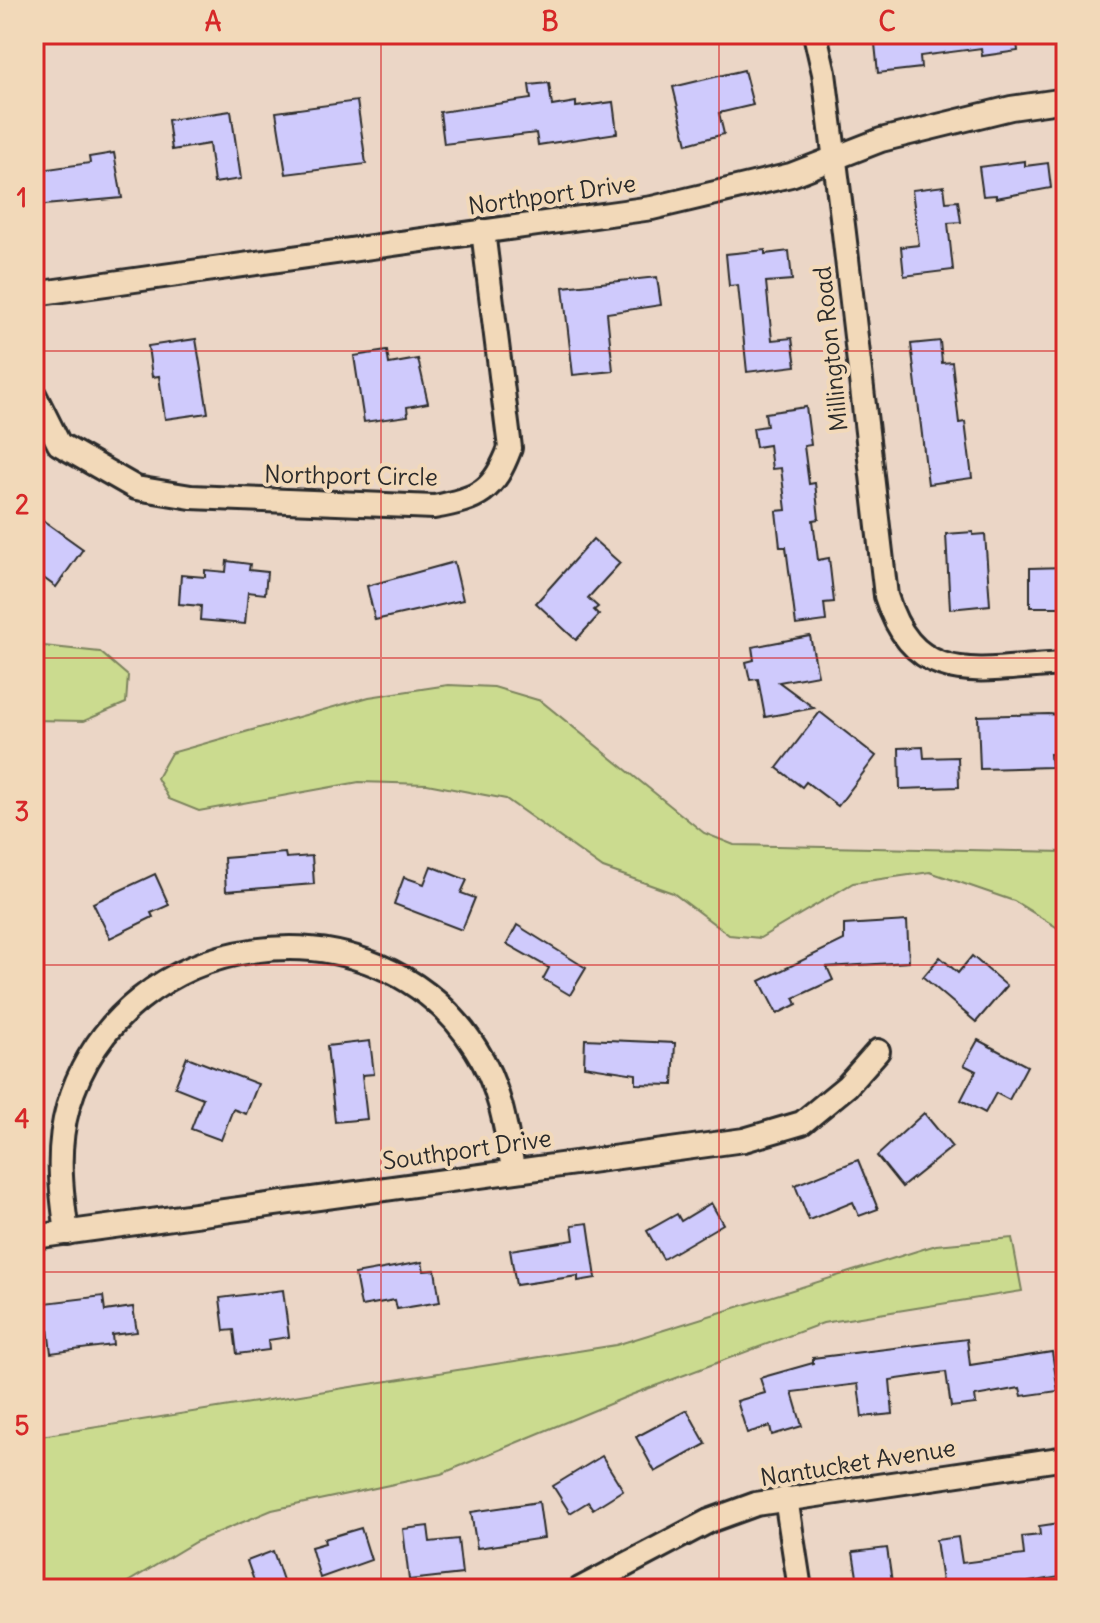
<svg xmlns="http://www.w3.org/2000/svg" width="1100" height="1623" viewBox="0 0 1100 1623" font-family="Delius,sans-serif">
  <rect width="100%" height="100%" fill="#ebd6c6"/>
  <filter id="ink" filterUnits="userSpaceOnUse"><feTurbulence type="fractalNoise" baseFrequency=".0125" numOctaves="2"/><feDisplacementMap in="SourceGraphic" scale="16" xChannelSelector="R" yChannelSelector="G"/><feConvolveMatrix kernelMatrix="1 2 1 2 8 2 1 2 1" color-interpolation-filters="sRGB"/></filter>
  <g filter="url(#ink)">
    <g fill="#cbdb8f" stroke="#7b835d" stroke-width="2">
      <polygon points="34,645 100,652 128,676 126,703 84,721 34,720"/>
      <polygon points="448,685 494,687 541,701 704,833 734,845 1066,852 1066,939 1061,930 1014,901 930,872 853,883 760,938 729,935 673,893 603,868 506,799 427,784 359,782 199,811 169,799 157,778 171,753 369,697"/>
      <polygon points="1012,1238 1022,1291 823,1323 631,1395 441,1474 272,1510 195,1542 116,1589 34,1589 34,1437 616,1345 936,1245"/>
    </g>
    <g fill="#cfcafc" stroke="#2b2b2b" stroke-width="2">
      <polygon points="874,34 1016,34 1018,51 982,56 981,48 920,56 921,68 878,73"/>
      <polygon points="744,70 753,105 719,113 724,134 687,144 673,87"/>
      <polygon points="549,83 552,106 576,102 576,107 613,102 617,133 538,145 536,133 444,144 440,112 531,99 529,85"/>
      <polygon points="357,101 366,164 286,174 276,112"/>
      <polygon points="231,111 241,179 214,183 209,144 172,150 168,120"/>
      <polygon points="114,153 122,198 34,206 34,171 90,163 89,157"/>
      <polygon points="1025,161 1025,166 1048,163 1051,188 996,198 996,195 983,196 979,167"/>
      <polygon points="944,186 946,202 958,201 961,222 948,223 953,270 904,276 901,247 919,245 912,190"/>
      <polygon points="765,250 765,254 789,251 792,280 766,282 772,340 792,338 796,366 747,372 738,285 729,286 726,254"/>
      <polygon points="657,277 661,305 607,313 613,371 573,375 563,287"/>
      <polygon points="196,339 208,413 165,419 159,376 152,377 148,346"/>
      <polygon points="940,341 942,363 952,362 959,423 965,422 972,478 928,484 911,344"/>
      <polygon points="387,351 389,364 418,359 428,403 407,407 408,416 364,422 354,356"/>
      <polygon points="806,407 811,445 804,446 809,484 815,483 819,519 813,520 818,560 829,558 834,602 824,603 826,621 796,625 786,547 780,547 776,511 786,510 781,468 772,469 769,445 756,447 753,428 767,426 765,413"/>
      <polygon points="34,514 83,549 56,587 34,571"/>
      <polygon points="973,532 973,535 985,534 990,605 950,609 946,534"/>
      <polygon points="593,539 620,563 588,598 598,607 594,610 599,615 576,640 536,603"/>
      <polygon points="227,561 250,564 249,570 267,572 265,594 248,592 245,624 200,620 201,606 179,604 181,575 205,577 205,570 226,572"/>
      <polygon points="454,562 463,600 375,620 367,586"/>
      <polygon points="1066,567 1066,607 1030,607 1030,568"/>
      <polygon points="810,636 818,675 779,682 814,708 765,717 758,679 750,680 746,662 754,660 752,647"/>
      <polygon points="820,712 876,756 838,806 806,782 802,787 777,768"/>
      <polygon points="1049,714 1066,716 1066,753 1050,754 1051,767 980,769 978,716"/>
      <polygon points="923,747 924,758 958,757 959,787 900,789 899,748"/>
      <polygon points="285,853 286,858 312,856 314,884 226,891 224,858"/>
      <polygon points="431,866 467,880 461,893 475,898 462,930 394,904 404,877 424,884"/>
      <polygon points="155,874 169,905 151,913 153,917 110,938 93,903"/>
      <polygon points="907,921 909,962 827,967 833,980 794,998 797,1004 777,1014 760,981 844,940 844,925"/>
      <polygon points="517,925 586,968 570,995 543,979 549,968 507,944"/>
      <polygon points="972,956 1007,986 976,1022 923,977 940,957 958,973"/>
      <polygon points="585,1039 675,1043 673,1085 636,1084 636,1074 584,1066"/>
      <polygon points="978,1040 1027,1066 1009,1100 996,1093 985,1113 961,1100 976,1071 964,1065"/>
      <polygon points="370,1041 374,1074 362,1075 367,1119 335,1122 327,1046"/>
      <polygon points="187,1057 258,1084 246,1114 233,1109 221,1140 191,1129 203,1098 175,1087"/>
      <polygon points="924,1113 952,1147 902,1187 877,1156"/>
      <polygon points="858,1160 878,1209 859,1216 853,1202 809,1220 795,1185"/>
      <polygon points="711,1203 723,1224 663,1259 647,1231 677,1214 681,1221"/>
      <polygon points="588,1223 596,1278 578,1281 578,1276 516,1285 510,1250 574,1240 572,1225"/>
      <polygon points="422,1262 424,1271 435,1270 440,1302 397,1309 395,1300 361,1306 355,1274"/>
      <polygon points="283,1290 289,1337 268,1340 269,1350 237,1354 234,1330 224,1331 220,1298"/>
      <polygon points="103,1296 105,1311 133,1307 137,1332 112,1335 113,1345 51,1353 45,1303"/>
      <polygon points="967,1339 970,1365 1052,1352 1058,1391 1022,1396 1020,1388 975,1396 976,1404 951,1407 946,1372 890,1380 893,1414 862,1417 858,1384 792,1392 802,1426 772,1435 770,1426 747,1433 737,1401 765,1393 760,1378 813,1363 813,1358"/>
      <polygon points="687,1410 706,1444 655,1472 636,1437"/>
      <polygon points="602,1456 623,1490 593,1509 588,1502 570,1513 553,1486"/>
      <polygon points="539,1502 544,1538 477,1548 471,1512"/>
      <polygon points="1066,1522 1066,1576 1029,1582 1031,1589 943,1589 936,1540 958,1537 962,1563 1024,1555 1022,1537 1040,1535 1039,1526"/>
      <polygon points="428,1526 430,1542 458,1539 462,1574 409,1580 403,1529"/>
      <polygon points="361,1528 371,1560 320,1578 311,1547 325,1543 324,1539"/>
      <polygon points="887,1548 893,1589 859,1589 853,1552"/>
      <polygon points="273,1551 286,1589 257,1589 247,1561"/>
    </g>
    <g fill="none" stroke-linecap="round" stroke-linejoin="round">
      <defs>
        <g id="minor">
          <path d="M815,34L824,73L844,233L886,596C916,693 984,667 1066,664"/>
          <polyline points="34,294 652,208 791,175 881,140 1011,108 1066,100"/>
          <path d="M34,394L59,444L136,488L191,497L434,507C479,499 494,491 510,448L483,231"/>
          <path d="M67,1233C61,1190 56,1149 68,1107C120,926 377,890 476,1049C500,1086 506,1127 513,1169"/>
          <polyline points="34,1237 744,1140 802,1123 847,1086 878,1051"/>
          <polyline points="786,1498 800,1589"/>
          <polyline points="580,1589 709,1521 756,1504 1066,1458"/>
        </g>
      </defs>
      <use href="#minor" stroke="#2b2b2b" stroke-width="28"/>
      <use href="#minor" stroke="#f2d9b9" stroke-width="22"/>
    </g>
  </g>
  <path fill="none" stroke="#d62828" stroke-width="2" stroke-opacity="0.55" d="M381,34V1589M719,34V1589M34,351H1066M34,658H1066M34,965H1066M34,1272H1066"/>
  <g text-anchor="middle" stroke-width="8" stroke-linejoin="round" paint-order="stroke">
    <g font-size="24" fill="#2b2b2b" stroke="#f2d9b9">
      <text transform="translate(552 195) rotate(-8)" y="8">Northport Drive</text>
      <text transform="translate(831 349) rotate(-96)" y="8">Millington Road</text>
      <text transform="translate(351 476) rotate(1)" y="8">Northport Circle</text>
      <text transform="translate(467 1150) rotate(-8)" y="8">Southport Drive</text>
      <text transform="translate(858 1463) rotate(-9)" y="8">Nantucket Avenue</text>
    </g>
  </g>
  <rect width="1100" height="1623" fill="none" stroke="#f2d9b9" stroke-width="88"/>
  <rect x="44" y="44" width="1012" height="1535" fill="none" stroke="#d62828" stroke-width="3"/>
  <g font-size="26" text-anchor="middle" font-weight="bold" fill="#d62828">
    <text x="213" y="31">A</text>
    <text x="550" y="31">B</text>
    <text x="887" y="31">C</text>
    <text x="22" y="207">1</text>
    <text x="22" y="514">2</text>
    <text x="22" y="821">3</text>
    <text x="22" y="1128">4</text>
    <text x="22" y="1435">5</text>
  </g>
</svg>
